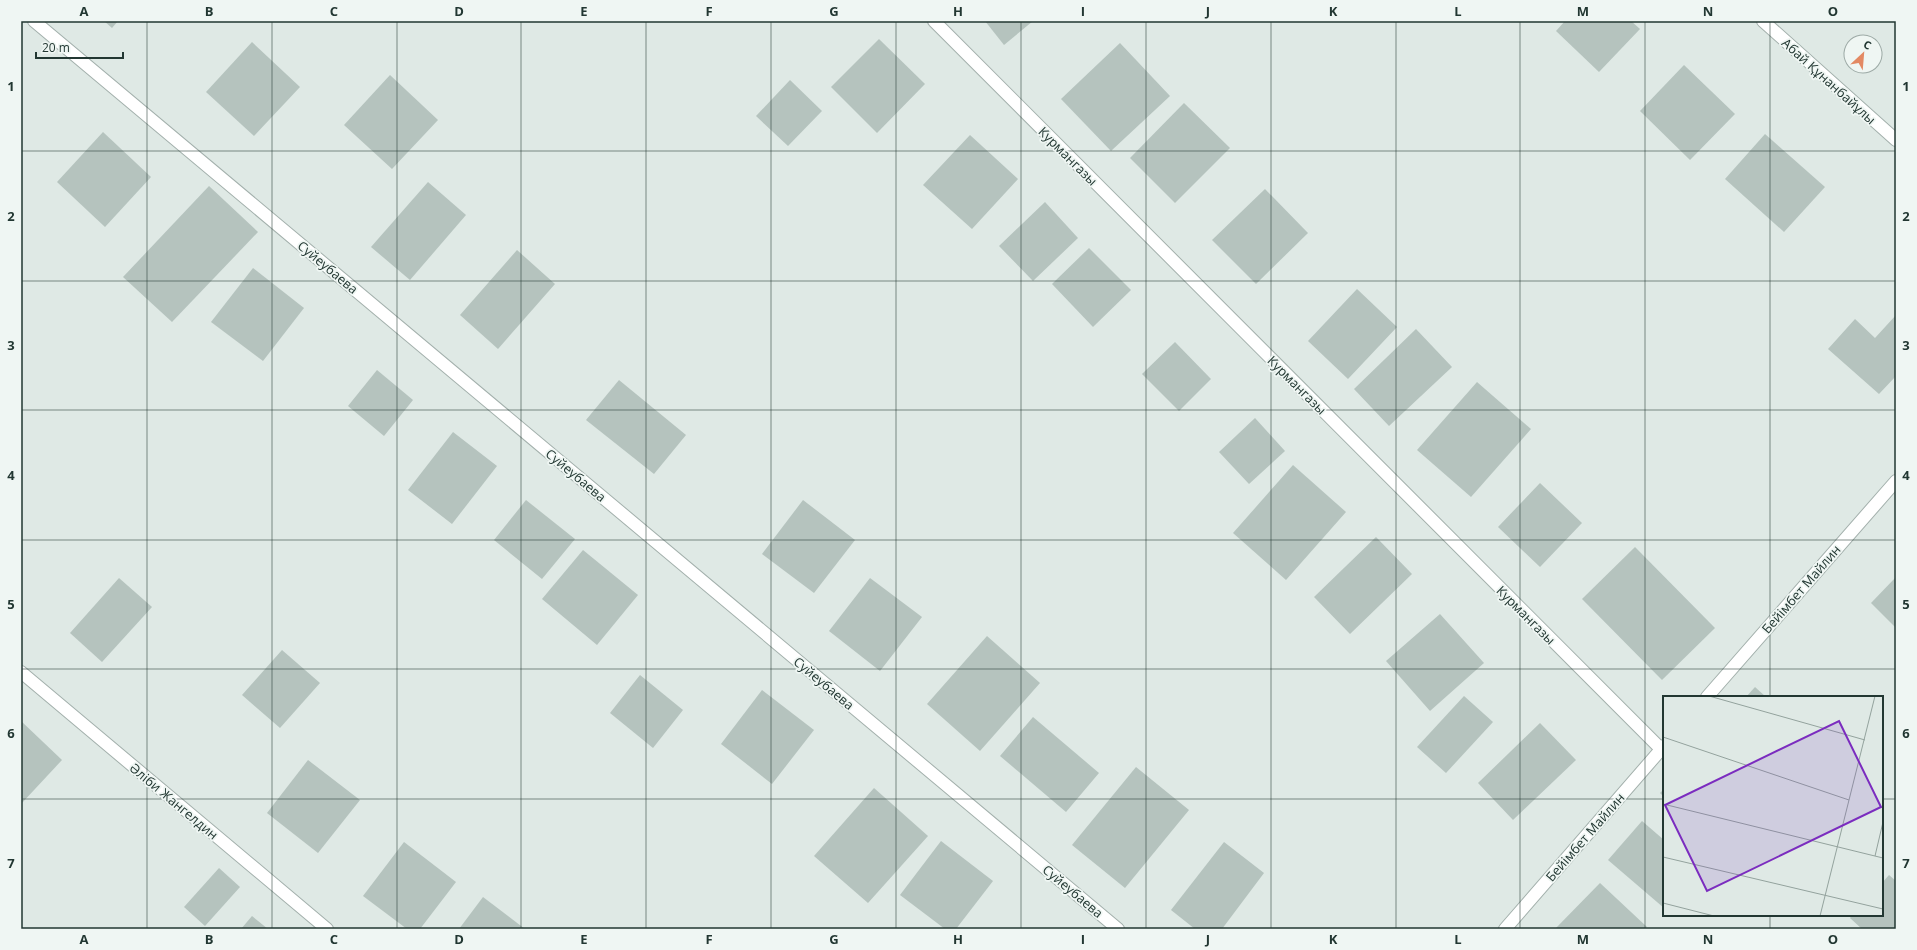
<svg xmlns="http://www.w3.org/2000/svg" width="1917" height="950" viewBox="0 0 1917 950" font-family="'Open Sans',sans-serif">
  <rect width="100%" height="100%" fill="#dfe9e5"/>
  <g fill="#b5c3be">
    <polygon points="104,21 118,21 112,28"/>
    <polygon points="985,21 1033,21 1004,45"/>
    <polygon points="1565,21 1631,21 1640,29 1599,72 1556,31"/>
    <polygon points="879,39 925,84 877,133 831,87"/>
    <polygon points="252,42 300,87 254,136 206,92"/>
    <polygon points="1120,43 1170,96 1111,151 1061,99"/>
    <polygon points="1684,65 1735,114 1690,160 1640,111"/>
    <polygon points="390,75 438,120 392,169 344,125"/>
    <polygon points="790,80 822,111 788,146 756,116"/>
    <polygon points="1184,103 1230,148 1175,203 1130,158"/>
    <polygon points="103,132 151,177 105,227 57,182"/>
    <polygon points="1765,134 1825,187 1784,232 1725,179"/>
    <polygon points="970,135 1018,179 972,229 923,185"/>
    <polygon points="428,182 466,215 410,280 371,247"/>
    <polygon points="209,186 258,232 172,322 123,277"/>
    <polygon points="1265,189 1308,233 1256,284 1212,240"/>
    <polygon points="1045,202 1078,238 1033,281 999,246"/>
    <polygon points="1089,248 1131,290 1093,327 1052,284"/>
    <polygon points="517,250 555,284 498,349 460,315"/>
    <polygon points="253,268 304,308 263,361 211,322"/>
    <polygon points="1357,289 1397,327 1348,379 1308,341"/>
    <polygon points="1896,315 1896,376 1879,394 1828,349 1855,319 1875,338"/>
    <polygon points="1416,329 1452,367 1389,426 1354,389"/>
    <polygon points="1175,342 1211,379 1179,411 1142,374"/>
    <polygon points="377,370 413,400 384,436 348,406"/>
    <polygon points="619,380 686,435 654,474 586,420"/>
    <polygon points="1477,382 1531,429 1471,497 1417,450"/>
    <polygon points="1255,418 1285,451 1249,484 1219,452"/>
    <polygon points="453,432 497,466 452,524 408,490"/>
    <polygon points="1293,465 1346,512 1286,580 1233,533"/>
    <polygon points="1540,483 1582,523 1540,567 1498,527"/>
    <polygon points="526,500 575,539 542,579 494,540"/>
    <polygon points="803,500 855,540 814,593 762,554"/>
    <polygon points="1376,537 1412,574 1350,634 1314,597"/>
    <polygon points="1635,547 1715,628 1662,680 1582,599"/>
    <polygon points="583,550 638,595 597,645 542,599"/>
    <polygon points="1896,577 1896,628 1871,603"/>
    <polygon points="119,578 152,607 102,662 70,633"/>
    <polygon points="870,578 922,617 880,671 829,631"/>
    <polygon points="1440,614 1484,663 1430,711 1386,661"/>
    <polygon points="987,636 1040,683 980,751 927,704"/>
    <polygon points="282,650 320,683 280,728 242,695"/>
    <polygon points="640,675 683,710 653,748 610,713"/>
    <polygon points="1755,687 1766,697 1746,697"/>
    <polygon points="762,690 814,730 772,784 721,744"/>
    <polygon points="1464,696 1493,722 1446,773 1417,747"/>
    <polygon points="1033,717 1099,773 1066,812 1000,756"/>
    <polygon points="21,721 62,760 21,804"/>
    <polygon points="1540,723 1576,760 1513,820 1478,783"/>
    <polygon points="308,760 360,800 318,853 267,813"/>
    <polygon points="1136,767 1189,810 1125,888 1072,845"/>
    <polygon points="874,788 928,836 868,903 814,856"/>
    <polygon points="1664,789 1664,797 1660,793"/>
    <polygon points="1642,821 1664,840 1664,908 1608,860"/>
    <polygon points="941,841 993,881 956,929 945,929 900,895"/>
    <polygon points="404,842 456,882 420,929 407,929 363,896"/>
    <polygon points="1224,842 1264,873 1222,929 1195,929 1171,910"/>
    <polygon points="219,868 240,887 205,926 184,907"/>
    <polygon points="1889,875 1896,881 1896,929 1862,929 1850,918 1852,915 1882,915 1882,883"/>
    <polygon points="1600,883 1647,927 1645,929 1555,929"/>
    <polygon points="483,897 525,929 459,929"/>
    <polygon points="252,916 268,929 241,929"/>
  </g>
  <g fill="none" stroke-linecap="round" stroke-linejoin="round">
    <defs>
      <g id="minor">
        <polyline points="34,21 1118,929"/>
        <polyline points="934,21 1661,749"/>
        <polyline points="1763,21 1896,140"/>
        <polyline points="21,672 327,929"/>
        <polyline points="1707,697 1896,481"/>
        <polyline points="1505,929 1664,746"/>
      </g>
    </defs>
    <use href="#minor" stroke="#a3b0ac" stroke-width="14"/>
    <use href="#minor" stroke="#fff" stroke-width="12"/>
  </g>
  <path fill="none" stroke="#223732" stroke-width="1" stroke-opacity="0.55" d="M147,21V929M272,21V929M397,21V929M521,21V929M646,21V929M771,21V929M896,21V929M1021,21V929M1146,21V929M1271,21V929M1396,21V929M1520,21V929M1645,21V929M1770,21V697M21,151H1896M21,281H1896M21,410H1896M21,540H1896M21,669H1896M21,799H1664M1882,799H1896M1770,915V929"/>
  <g text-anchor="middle" stroke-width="3.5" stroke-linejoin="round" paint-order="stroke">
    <g font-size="13" fill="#223732" stroke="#eff6f3">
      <text transform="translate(1829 81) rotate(42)" y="5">Абай Құнанбайұлы</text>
      <text transform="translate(1068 156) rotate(45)" y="5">Курмангазы</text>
      <text transform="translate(328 267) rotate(40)" y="5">Суйеубаева</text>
      <text transform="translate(1297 385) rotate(45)" y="5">Курмангазы</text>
      <text transform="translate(576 475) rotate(40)" y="5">Суйеубаева</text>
      <text transform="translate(1801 589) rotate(-49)" y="5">Бейімбет Майлин</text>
      <text transform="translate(1526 615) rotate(45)" y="5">Курмангазы</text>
      <text transform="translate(824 683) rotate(40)" y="5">Суйеубаева</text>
      <text transform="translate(174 801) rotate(40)" y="5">Әліби Жангелдин</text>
      <text transform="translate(1585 837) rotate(-49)" y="5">Бейімбет Майлин</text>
      <text transform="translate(1073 891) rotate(40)" y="5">Суйеубаева</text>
    </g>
  </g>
  <g transform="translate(1663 696)">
    <rect width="220" height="220" fill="#dfe9e5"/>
    <path fill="none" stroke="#93a29d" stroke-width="1" d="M46,0L202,44M0,41L186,104M0,108L220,162M212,160L220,126M0,161L220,213M0,207L51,220M157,220L212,0"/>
    <path fill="#7b2cbf" fill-opacity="0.15" stroke="#7b2cbf" stroke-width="2" d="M176,25L218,111L44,195L2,109Z"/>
    <rect width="220" height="220" fill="none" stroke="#223732" stroke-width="2"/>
  </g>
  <rect width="1917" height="950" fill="none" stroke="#eff6f3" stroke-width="44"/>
  <g transform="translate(1863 54) rotate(26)"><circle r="19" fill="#eff6f3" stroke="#9daaa6"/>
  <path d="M0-3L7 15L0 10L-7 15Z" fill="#e38963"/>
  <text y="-6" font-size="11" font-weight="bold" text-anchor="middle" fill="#223732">С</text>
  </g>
  <path d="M36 52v6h87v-6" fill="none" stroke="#223732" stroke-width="2"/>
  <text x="42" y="52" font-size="12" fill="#223732" stroke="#eff6f3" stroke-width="3" paint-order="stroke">20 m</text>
  <rect x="22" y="22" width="1873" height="906" fill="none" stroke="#223732" stroke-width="1.5"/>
  <g font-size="13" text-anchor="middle" font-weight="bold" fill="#223732">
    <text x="84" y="16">A</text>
    <text x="209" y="16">B</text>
    <text x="334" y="16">C</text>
    <text x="459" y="16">D</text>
    <text x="584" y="16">E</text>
    <text x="709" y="16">F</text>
    <text x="834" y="16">G</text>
    <text x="958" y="16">H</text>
    <text x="1083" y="16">I</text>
    <text x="1208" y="16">J</text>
    <text x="1333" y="16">K</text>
    <text x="1458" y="16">L</text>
    <text x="1583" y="16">M</text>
    <text x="1708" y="16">N</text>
    <text x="1833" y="16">O</text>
    <text x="11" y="91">1</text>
    <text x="1906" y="91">1</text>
    <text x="11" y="221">2</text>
    <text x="1906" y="221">2</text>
    <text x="11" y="350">3</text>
    <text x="1906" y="350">3</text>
    <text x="11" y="480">4</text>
    <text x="1906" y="480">4</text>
    <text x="11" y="609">5</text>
    <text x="1906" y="609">5</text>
    <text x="11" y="738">6</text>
    <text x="1906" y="738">6</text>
    <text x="11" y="868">7</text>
    <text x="1906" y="868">7</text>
    <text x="84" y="944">A</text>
    <text x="209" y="944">B</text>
    <text x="334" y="944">C</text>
    <text x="459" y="944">D</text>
    <text x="584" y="944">E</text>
    <text x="709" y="944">F</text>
    <text x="834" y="944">G</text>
    <text x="958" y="944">H</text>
    <text x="1083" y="944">I</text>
    <text x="1208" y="944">J</text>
    <text x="1333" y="944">K</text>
    <text x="1458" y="944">L</text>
    <text x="1583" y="944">M</text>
    <text x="1708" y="944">N</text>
    <text x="1833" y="944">O</text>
  </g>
</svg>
